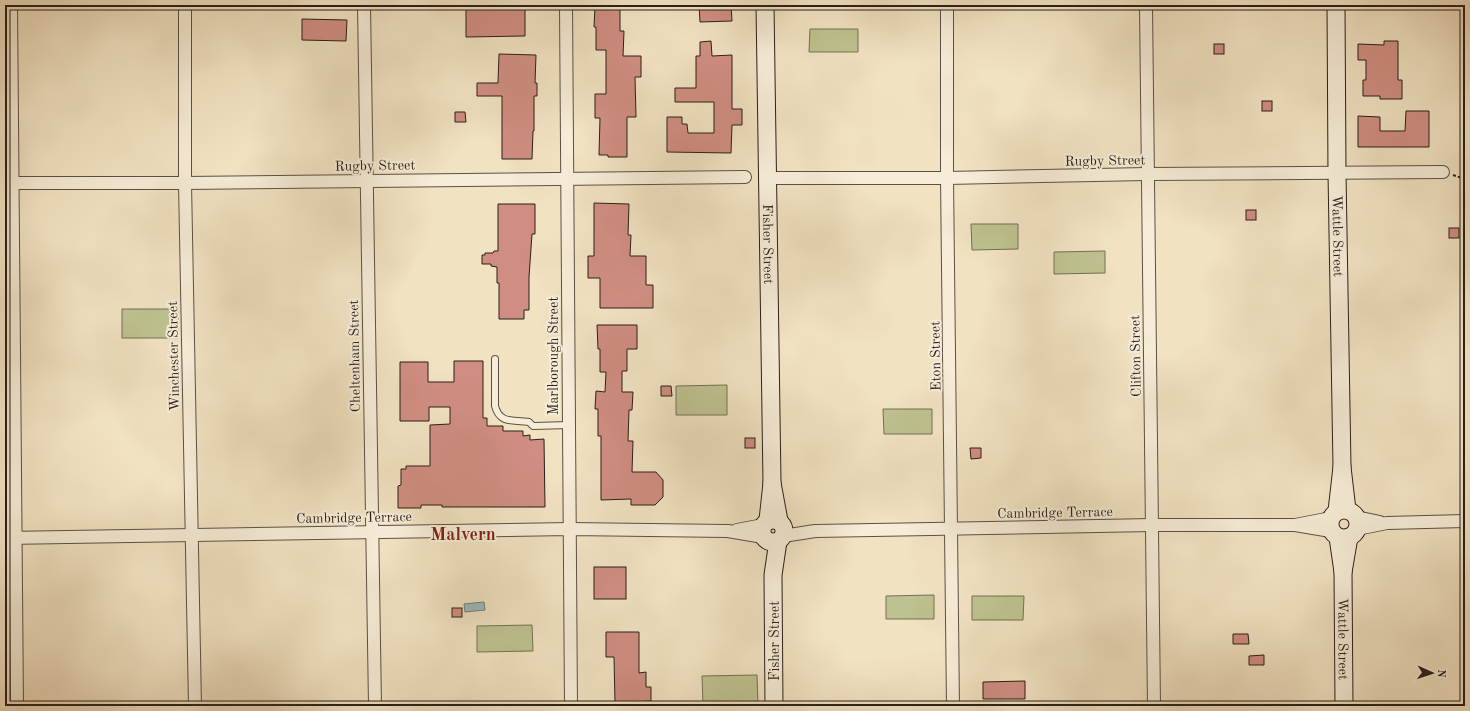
<svg xmlns="http://www.w3.org/2000/svg" width="1470" height="711" viewBox="0 0 1470 711" font-family="'Old Standard TT',serif">
  <rect width="100%" height="100%" fill="#f1e2c2"/>
  <filter id="stains"><feTurbulence type="fractalNoise" baseFrequency=".005" numOctaves="4"/><feColorMatrix values="0 0 0 0 .2 0 0 0 0 .09 0 0 0 0 .02 0 0 0 .5 -.17"/></filter>
  <radialGradient id="worn" r=".72"><stop offset=".6" stop-color="#630" stop-opacity="0"/><stop offset="1" stop-color="#630" stop-opacity=".3"/></radialGradient>
  <g fill="#bec290" stroke="#747054">
    <polygon points="810,29 858,29 858,52 809,52"/>
    <polygon points="971,224 1018,224 1018,249 972,250"/>
    <polygon points="1105,251 1105,273 1054,274 1054,252"/>
    <rect x="122" y="309" width="56" height="29"/>
    <polygon points="727,385 727,415 676,415 676,386"/>
    <polygon points="883,409 932,409 932,434 884,434"/>
    <polygon points="934,595 934,619 886,619 886,596"/>
    <polygon points="972,596 1024,596 1023,620 972,620"/>
    <polygon points="532,625 533,651 477,652 477,626"/>
    <polygon points="757,675 758,703 703,704 702,676"/>
  </g>
  <polygon fill="#9fbbbd" stroke="#707d7b" points="484,602 485,610 465,612 464,604"/>
  <g fill="#d08e82" stroke="#2a1f19">
    <polygon points="466,5 525,5 525,36 466,37"/>
    <polygon points="699,5 731,5 732,21 700,22"/>
    <polygon points="595,7 620,8 620,31 624,31 623,56 641,56 641,77 635,77 636,117 627,117 627,157 608,157 608,155 599,155 600,118 595,118 595,94 606,94 606,50 596,50 596,27 594,27"/>
    <polygon points="302,19 347,20 346,41 302,40"/>
    <polygon points="711,41 712,56 732,55 732,109 742,109 742,125 732,125 731,153 667,152 667,117 682,117 682,124 687,124 688,133 714,133 714,102 675,102 675,88 696,88 696,56 700,56 700,42"/>
    <polygon points="1384,41 1398,41 1398,80 1402,80 1402,99 1380,99 1380,96 1363,96 1363,80 1366,80 1366,60 1358,60 1358,44 1384,45"/>
    <rect x="1214" y="44" width="10" height="10"/>
    <polygon points="499,54 536,55 535,83 537,83 537,96 534,96 534,131 533,131 532,159 502,159 502,96 477,96 477,83 498,83"/>
    <rect x="1262" y="101" width="10" height="10"/>
    <polygon points="1406,111 1429,111 1429,147 1358,147 1358,116 1380,117 1380,131 1405,131"/>
    <polygon points="455,112 465,112 466,122 455,122"/>
    <polygon points="594,203 629,204 628,235 631,235 630,256 646,256 646,285 653,285 653,308 600,308 600,278 588,278 588,256 594,256"/>
    <polygon points="498,204 535,204 535,234 532,234 529,277 529,310 524,310 524,319 499,319 499,283 497,283 497,267 491,266 491,264 482,264 482,255 485,255 485,253 493,253 494,251 498,251"/>
    <rect x="1246" y="210" width="10" height="10"/>
    <rect x="1449" y="228" width="10" height="10"/>
    <polygon points="597,325 637,325 637,349 627,349 627,371 622,371 622,392 633,392 632,410 629,410 628,441 633,441 632,472 656,472 663,480 663,497 655,505 631,505 631,499 601,500 601,436 598,436 598,409 595,409 596,391 605,392 606,372 600,372 600,349 598,349"/>
    <polygon points="454,361 483,361 483,418 487,418 487,426 503,426 503,431 523,431 523,436 530,435 530,440 544,439 545,507 442,507 442,505 421,505 421,508 398,508 398,486 401,485 401,469 406,469 406,466 430,466 430,425 450,424 450,407 429,407 429,421 400,421 400,362 428,362 428,382 454,382"/>
    <polygon points="661,386 671,386 672,396 661,396"/>
    <rect x="745" y="438" width="10" height="10"/>
    <polygon points="970,448 981,448 981,458 971,459"/>
    <rect x="594" y="567" width="32" height="32"/>
    <rect x="452" y="608" width="10" height="9"/>
    <polygon points="606,632 639,632 639,673 646,672 646,687 651,687 651,701 615,703 614,657 606,657"/>
    <polygon points="1233,634 1248,634 1249,644 1233,644"/>
    <polygon points="1264,655 1264,665 1249,665 1249,656"/>
    <polygon points="1025,681 1025,699 983,699 983,682"/>
  </g>
  <g fill="none" stroke-linecap="round" stroke-linejoin="round">
    <defs>
      <path id="lane" d="M495,359V406C500,425 514,419 529,422L533,426L569,425"/>
      <g id="street">
        <polyline points="11,5 17,706"/>
        <polyline points="185,5 185,183 195,706"/>
        <polyline points="364,5 375,706"/>
        <polyline points="566,5 571,706"/>
        <polyline points="947,5 947,178 953,706"/>
        <polyline points="1146,5 1154,706"/>
        <polyline points="767,178 947,178 1147,174 1443,172"/>
        <polyline points="5,183 185,183 745,177"/>
        <polyline points="1356,517 1380,522"/>
        <polyline points="1331,518 1295,525 1331,531"/>
        <polyline points="1357,529 1387,523 1465,521"/>
        <polyline points="737,530 763,525"/>
        <polyline points="783,536 815,531 1152,525 1295,525"/>
        <polyline points="5,538 570,529 728,531 763,537"/>
      </g>
      <g id="secondary">
        <path id="s1" d="M765,5L772,483"/>
        <path id="s2" d="M1336,5L1337,173L1342,467"/>
        <circle cx="1344" cy="524" r="14"/>
        <polyline points="1337,511 1342,467 1347,510"/>
        <circle cx="773" cy="531" r="11"/>
        <polyline points="768,520 772,483 779,521"/>
        <polyline points="1338,537 1343,572 1349,537"/>
        <path id="s3" d="M1343,572L1344,706"/>
        <polyline points="774,706 773,575 778,541"/>
      </g>
    </defs>
    <use href="#lane" stroke="#5c5043" stroke-width="8"/>
    <use href="#street" stroke="#5c5043" stroke-width="14"/>
    <use href="#secondary" stroke="#2a1f19" stroke-width="19"/>
    <polyline stroke="#2a1f19" stroke-width="2" stroke-dasharray="3 2" stroke-linecap="butt" points="1453,175 1465,179"/>
    <use href="#lane" stroke="#f6ecd7" stroke-width="6"/>
    <use href="#street" stroke="#f6ecd7" stroke-width="12"/>
    <use href="#secondary" stroke="#f6ecd7" stroke-width="17"/>
  </g>
  <g text-anchor="middle" stroke-width="4" stroke-linejoin="round" paint-order="stroke">
    <g font-size="14" fill="#2a1f19" stroke="#f6ecd7">
      <text transform="translate(1105 160) rotate(-1)" y="5">Rugby Street</text>
      <text transform="translate(375 165) rotate(-1)" y="5">Rugby Street</text>
      <text dy="5" stroke="none"><textPath href="#s2" startOffset="231">Wattle Street</textPath></text>
      <text dy="5" stroke="none"><textPath href="#s1" startOffset="239">Fisher Street</textPath></text>
      <text transform="translate(173 356) rotate(-91)" y="5">Winchester Street</text>
      <text transform="translate(354 356) rotate(-91)" y="5">Cheltenham Street</text>
      <text transform="translate(553 356) rotate(-90)" y="5">Marlborough Street</text>
      <text transform="translate(935 356) rotate(-91)" y="5">Eton Street</text>
      <text transform="translate(1135 356) rotate(-91)" y="5">Clifton Street</text>
      <text transform="translate(1055 512) rotate(-1)" y="5">Cambridge Terrace</text>
      <text transform="translate(354 517) rotate(-1)" y="5">Cambridge Terrace</text>
      <text dy="5" stroke="none"><textPath href="#s3" startOffset="67">Wattle Street</textPath></text>
      <text transform="translate(774 641) rotate(-90)" y="5">Fisher Street</text>
    </g>
    <g font-size="18" font-weight="bold" fill="#7a1f14" stroke="#f6ecd7">
      <text x="463" y="540">Malvern</text>
    </g>
  </g>
  <rect width="1470" height="711" fill="none" stroke="#f1e2c2" stroke-width="20"/>
  <rect x="6" y="6" width="1458" height="699" fill="none" stroke="#2a1f19" stroke-width="2"/>
  <rect x="10" y="10" width="1450" height="691" fill="none" stroke="#2a1f19"/>
  <g transform="translate(1432 673) rotate(93)" stroke="#f6ecd7" stroke-width="3" paint-order="stroke">
  <path d="M0-3L7 15L0 10L-7 15Z" fill="#2a1f19"/>
  <text y="-6" font-size="11" font-weight="bold" text-anchor="middle" fill="#2a1f19">N</text>
  </g>
  <rect width="100%" height="100%" filter="url(#stains)"/>
  <rect width="100%" height="100%" fill="url(#worn)"/>
</svg>
